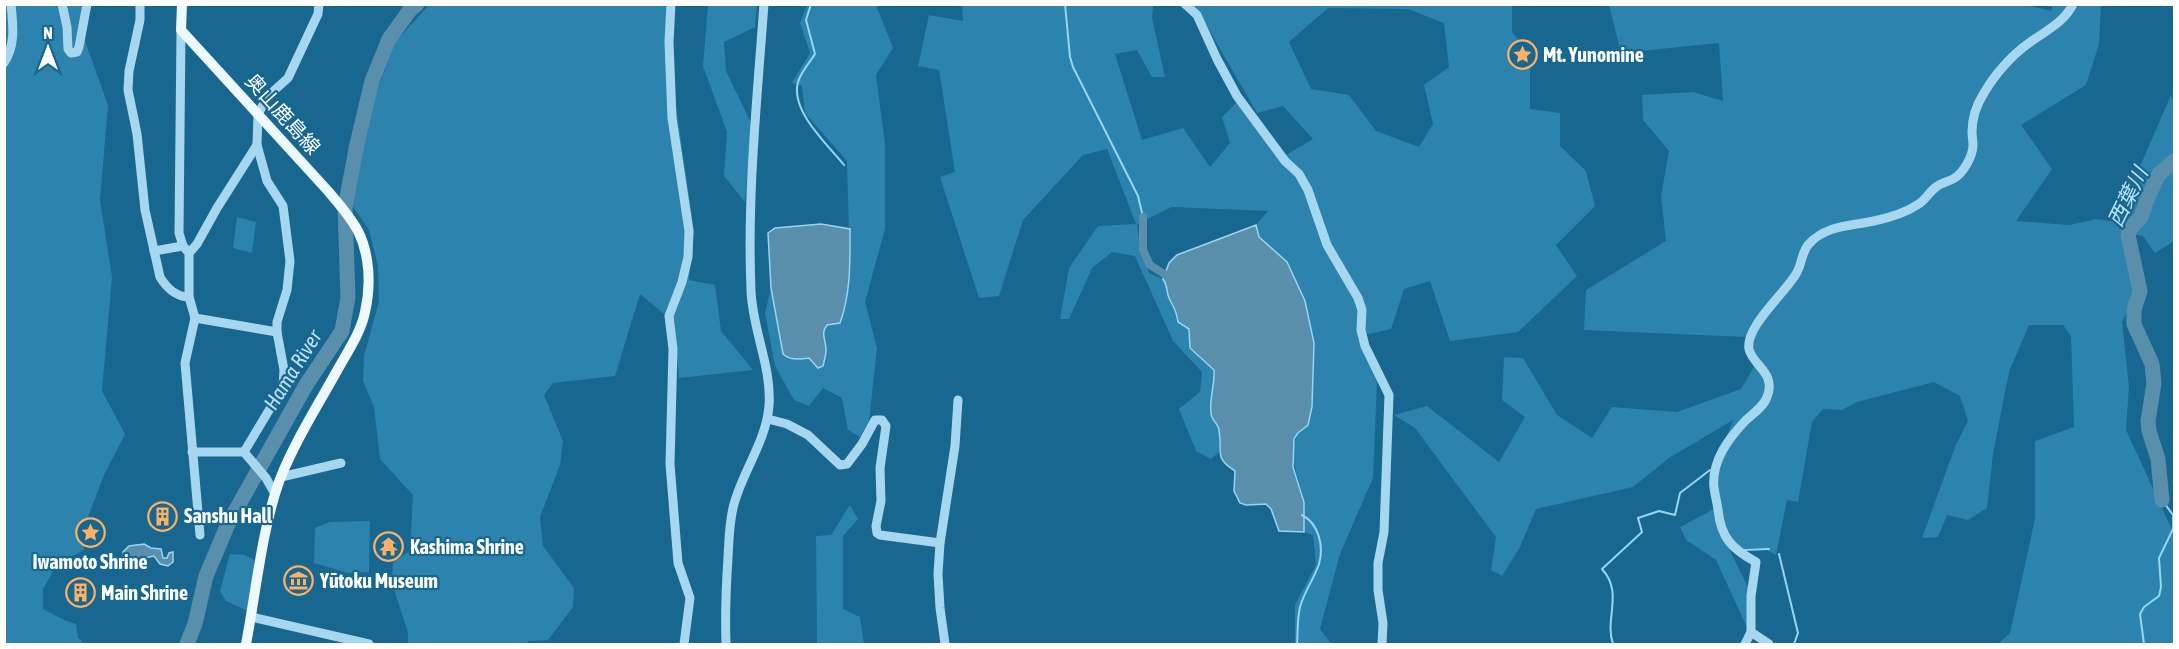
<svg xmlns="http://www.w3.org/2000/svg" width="2179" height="649" viewBox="0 0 2179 649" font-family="'Asap Condensed','Noto Sans JP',sans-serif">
  <rect width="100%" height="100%" fill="#186790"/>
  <g fill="#2b83ae" fill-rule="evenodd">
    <polygon points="2022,4 2051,11 2053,5 2101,5 2099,44 2086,85 2021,125 2052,169 2016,221 2069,225 2097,219 2116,222 2171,95 2174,104 2174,241 2155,253 2143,236 2123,233 2136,293 2122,322 2129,387 2126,430 2174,534 2174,644 1998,644 2010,633 2035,519 2035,441 2074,427 2071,336 2063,325 2029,325 2009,372 1993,454 1987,508 1968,520 1947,515 1938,537 1922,538 1955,447 1968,421 1960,396 1934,382 1857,402 1842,410 1823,409 1812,422 1798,502 1787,500 1776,555 1763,548 1729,549 1750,591 1751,636 1716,560 1686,540 1680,527 1716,508 1710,480 1733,420 1669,458 1633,487 1536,509 1520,547 1502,576 1491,570 1496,537 1415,428 1394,415 1427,406 1499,462 1525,417 1502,400 1504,357 1523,358 1557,415 1592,438 1612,407 1677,412 1741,389 1754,367 1746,337 1584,330 1586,290 1666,241 1661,196 1669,151 1643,120 1642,95 1693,92 1723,101 1719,43 1621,53 1609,5"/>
    <polygon points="4,5 82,5 80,27 108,105 100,200 112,277 102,391 125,434 104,475 83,530 84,550 57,564 43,589 43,609 64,620 76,624 78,638 81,640 82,644 5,644"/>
    <polygon points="429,5 671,5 674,93 694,231 689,280 715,285 721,331 753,370 679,378 674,322 640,294 615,376 553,383 544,395 563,441 560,465 540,517 543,546 574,588 573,607 548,640 528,641 527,644 408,644 408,633 392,583 393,562 410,551 413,495 380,459 374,407 363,381 364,356 379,301 378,266 369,230 352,205 369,111 396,41"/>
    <polygon points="708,5 757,5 755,27 724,42 726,71 751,123 745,202 724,176 727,132 703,66"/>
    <path d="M807,5H876L893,48L876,75L885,144V229L865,302L877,348L869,421L860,437L848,430L842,398L823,388L809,406L794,400L775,366L765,313L771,288L783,354C800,362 810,357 826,348L822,336L823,330L850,271L847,161L805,113L802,86L792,83L810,53L800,23Z"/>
    <path d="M962,5H1153L1152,18L1165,77H1152L1137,50L1115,54L1142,140L1183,128L1210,167L1230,143L1222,117L1237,102L1286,155L1313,139L1283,106L1257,113L1201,16L1184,5H1512V32L1530,54V109L1560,113V146L1586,171L1595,206L1556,245L1577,276L1518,332L1450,341L1430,281L1404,289L1391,329L1360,336L1377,381L1373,478L1340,554L1320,629L1331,644H1295V605L1316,565L1313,535L1304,532C1304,522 1305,512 1304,503C1301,474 1278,448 1308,425L1305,301L1287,262L1259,237L1256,225L1268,211L1172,207L1137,224L1140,245L1149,273L1163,279L1167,285L1169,297L1176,308L1178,321L1189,329L1190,348L1214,370L1215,383L1211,397L1219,427V452L1211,459L1196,451L1179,409L1200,392L1202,372L1173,341L1135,256L1112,252L1092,268L1069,319H1060L1069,268L1098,226L1136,224L1107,149L1083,155L1023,220L999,296L979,298L940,177L955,172L939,70L918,66L929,15L963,21ZM1328,8L1408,9L1444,23L1449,67L1424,85L1433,124L1419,147L1376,131L1349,95L1311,89L1289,42Z"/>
    <polygon points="237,217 256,222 252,253 233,248"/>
    <polygon points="850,505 858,519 843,536 843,609 860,617 864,644 817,644 816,536 831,535"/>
    <polygon points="370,521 369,572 348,573 314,563 315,528 330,522"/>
    <polygon points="230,554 245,555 254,560 256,569 248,611 226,601 220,591"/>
  </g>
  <g fill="#5a8fab" stroke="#98d5f2" stroke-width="1.5">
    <path d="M821,224L850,229C850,260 851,293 840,323L827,325C820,334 826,339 826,350C826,355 824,361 823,366L818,368L809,358C799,359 791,361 783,354L771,288L768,233L775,228Z"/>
    <path d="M1256,225L1259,237L1287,262L1305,301L1314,343L1312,407L1308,425L1298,433L1294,439L1293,467L1304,502V532L1279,531L1271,509L1266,504L1246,505L1240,503L1234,491L1235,471C1213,457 1223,452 1219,430C1218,423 1211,420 1211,413C1209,399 1215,385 1214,370L1190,348L1189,329L1178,322C1176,308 1174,309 1169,298C1166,291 1168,286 1163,279L1169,263L1177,255Z"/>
    <polygon points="144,544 151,548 161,549 163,558 167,558 169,553 173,552 173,562 168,566 160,564 154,556 131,561 124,557 123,552 129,546"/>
  </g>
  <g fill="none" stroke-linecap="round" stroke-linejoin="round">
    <g stroke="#98d5f2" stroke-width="2">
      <path d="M811,4L806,20L815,54C810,62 801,72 798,82C790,111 828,145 844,165"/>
      <polyline points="1065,4 1070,57 1073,67 1138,196 1143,217"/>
      <polyline points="1742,550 1769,549"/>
      <polyline points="1779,554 1798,633 1794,644"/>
      <path d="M1297,644C1298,632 1297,619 1300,607C1304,592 1314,579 1319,564C1324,546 1319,524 1302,515"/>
      <path d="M1613,644C1604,619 1624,593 1602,569L1642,532L1638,518L1659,511L1675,515L1680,493L1710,470"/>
      <polyline points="2144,644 2140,614 2144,607 2159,596 2161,587 2159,558 2173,529 2173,515 2162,500"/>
    </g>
    <polyline stroke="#5a8fab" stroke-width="8" points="1143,217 1143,250 1150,265 1172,279"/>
    <g stroke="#5a8fab" stroke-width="15">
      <polyline points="2162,500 2158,459 2149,431 2148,421 2154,383 2152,364 2134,324 2134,310 2140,291 2128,235 2130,229 2141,217 2148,197 2159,174 2174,161"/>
      <polyline points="187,644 195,624 206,576 228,524 306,385 342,331 348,297 345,208 357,144 372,81 389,39 410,10 417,4"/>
    </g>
    <g stroke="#a6d7ef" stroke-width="9">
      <polyline points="62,4 67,27 68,49 71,53 77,52 79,47 87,4"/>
      <path d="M140,4V20L129,71L128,90L137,134L145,210L160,277C166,287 176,297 189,297"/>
      <polyline points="671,4 669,42 672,118 689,231 688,257 682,282 669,316 673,349 670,464 678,563 690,598 684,644"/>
      <polyline points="1185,4 1197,15 1217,59 1237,96 1285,161 1299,174 1308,190 1327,245 1358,298 1362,310 1361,330 1365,346 1389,395 1384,532 1378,563 1378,590 1383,623 1382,644"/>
      <polyline points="181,30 179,233 183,246 189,253 189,297 195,318 185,363 200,535"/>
      <path d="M4,63C16,45 13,25 11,4"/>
      <polyline points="154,251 183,246"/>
      <polyline points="189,253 197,244 217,208 257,145"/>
      <polyline points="195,318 277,332"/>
      <polyline points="768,419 787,424 808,435 840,465 847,464 862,444 875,420 882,420 886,426 880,468 881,501 876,526 877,533 880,535 940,543"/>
      <polyline points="192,452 244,452 266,478 275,494"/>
      <polyline points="244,452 283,387 284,370 277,332 277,322 287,290 290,261 283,206 267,181 257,145 258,114 268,96 288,78 318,14 319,4"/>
      <polyline points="281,477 341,463"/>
      <polyline points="251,617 369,644"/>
      <polyline points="1751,632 1769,644"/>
      <path d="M726,644C725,616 726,587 728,558C729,540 729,522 734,504C743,471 766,441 769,406C772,367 752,329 751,290C747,195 757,100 764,4"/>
      <polyline points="945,644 940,608 938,574 940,543 955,446 958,400"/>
      <path d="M1745,644L1751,632V596L1756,562C1732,549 1721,538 1718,510C1717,502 1715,495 1714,488C1711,461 1729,438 1746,420C1753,414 1764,406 1767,397C1777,373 1752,365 1749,349C1745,327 1785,293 1796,274C1802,265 1801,254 1808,245C1825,225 1851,226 1874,221C1888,218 1905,213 1917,205C1925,201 1929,192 1936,187C1941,183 1947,182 1953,179C1963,174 1973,156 1973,145C1973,141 1972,136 1972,132C1972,119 1977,104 1984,93C1995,74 2012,55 2029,43C2045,31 2064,23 2073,4"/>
    </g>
    <path stroke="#eef8ff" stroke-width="10" d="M182,4L181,30L328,191C339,204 350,216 358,231C370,255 371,286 365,312C361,332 348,351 338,369C318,405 295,441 280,479C262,528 256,592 246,644"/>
  </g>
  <defs>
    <symbol id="sight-ring" viewBox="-11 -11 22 22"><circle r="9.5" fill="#186790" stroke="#ffb064" stroke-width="1.5"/><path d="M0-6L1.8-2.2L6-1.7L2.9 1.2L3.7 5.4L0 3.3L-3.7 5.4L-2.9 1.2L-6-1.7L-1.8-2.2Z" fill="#ffb064"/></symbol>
    <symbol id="building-ring" viewBox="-11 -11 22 22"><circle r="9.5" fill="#186790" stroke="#ffb064" stroke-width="1.5"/><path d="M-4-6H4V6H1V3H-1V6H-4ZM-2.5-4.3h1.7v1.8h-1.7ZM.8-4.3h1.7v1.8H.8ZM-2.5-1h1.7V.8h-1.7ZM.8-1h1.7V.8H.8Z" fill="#ffb064"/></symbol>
    <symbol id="temple-ring" viewBox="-11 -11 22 22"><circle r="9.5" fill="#186790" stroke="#ffb064" stroke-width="1.5"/><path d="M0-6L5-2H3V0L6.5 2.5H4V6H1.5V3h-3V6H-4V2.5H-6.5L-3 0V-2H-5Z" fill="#ffb064"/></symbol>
    <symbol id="museum-ring" viewBox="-11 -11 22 22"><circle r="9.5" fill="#186790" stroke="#ffb064" stroke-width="1.5"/><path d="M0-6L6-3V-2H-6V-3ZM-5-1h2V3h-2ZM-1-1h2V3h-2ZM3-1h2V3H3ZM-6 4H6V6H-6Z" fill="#ffb064"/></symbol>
  </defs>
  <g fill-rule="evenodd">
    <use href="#sight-ring" x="1506" y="38" width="33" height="33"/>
    <use href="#building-ring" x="146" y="500" width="33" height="33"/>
    <use href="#sight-ring" x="74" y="516" width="33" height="33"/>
    <use href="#temple-ring" x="372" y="530" width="33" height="33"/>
    <use href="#museum-ring" x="282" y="564" width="33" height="33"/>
    <use href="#building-ring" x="64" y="576" width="33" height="33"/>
  </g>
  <g text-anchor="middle" stroke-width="4.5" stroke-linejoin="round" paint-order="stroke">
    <g font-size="20" font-weight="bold" fill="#fff" stroke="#186790" text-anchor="start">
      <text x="1543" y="62">Mt. Yunomine</text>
      <text x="184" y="523">Sanshu Hall</text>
      <text x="410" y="554">Kashima Shrine</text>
      <text x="90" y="569" text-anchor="middle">Iwamoto Shrine</text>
      <text x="320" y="588">Yūtoku Museum</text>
      <text x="101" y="600">Main Shrine</text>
    </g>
    <g font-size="20" fill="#fff" stroke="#186790">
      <text transform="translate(283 114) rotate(48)" y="7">奥山鹿島線</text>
    </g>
    <g font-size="21" font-style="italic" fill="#bae3f7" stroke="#186790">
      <text transform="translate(2128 197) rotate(-64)" y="7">西葉川</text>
      <text transform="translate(293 370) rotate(-58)" y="7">Hama River</text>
    </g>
  </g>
  <rect width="2179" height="649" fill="none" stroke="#ffffff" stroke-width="12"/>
  <g transform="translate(48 48)" stroke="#186790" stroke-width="4.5" paint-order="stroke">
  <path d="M0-4.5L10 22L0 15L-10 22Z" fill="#ffffff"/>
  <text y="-9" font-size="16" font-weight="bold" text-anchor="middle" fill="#ffffff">N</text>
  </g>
</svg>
